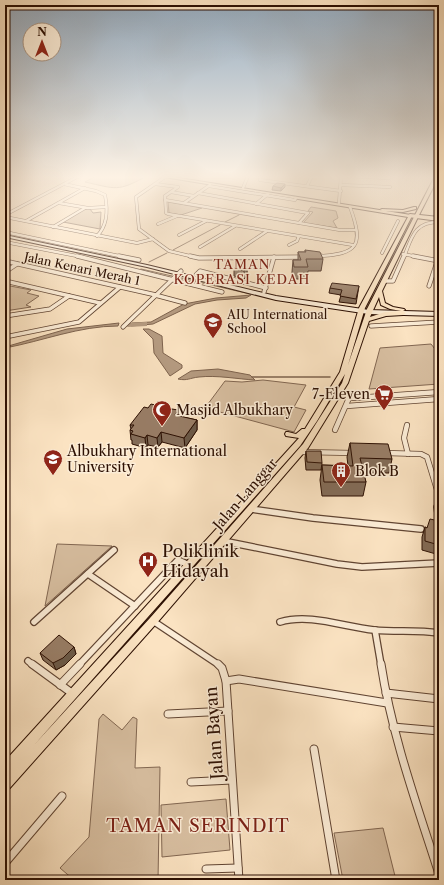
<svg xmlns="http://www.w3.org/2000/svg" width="444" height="885" viewBox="0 0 444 885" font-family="'Libre Caslon Text',serif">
  <rect width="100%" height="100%" fill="#fbe3c2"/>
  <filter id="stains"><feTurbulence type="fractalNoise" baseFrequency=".005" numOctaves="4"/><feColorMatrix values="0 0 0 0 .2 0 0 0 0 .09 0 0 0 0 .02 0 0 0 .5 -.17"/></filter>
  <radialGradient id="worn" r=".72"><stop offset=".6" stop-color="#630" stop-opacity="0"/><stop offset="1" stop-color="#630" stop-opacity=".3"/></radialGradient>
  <g fill="#d8bfa1" stroke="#826752">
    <path d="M96,176H147C117,192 117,189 85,182Z"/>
    <polygon points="168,202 202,208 181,215 169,213"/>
    <polygon points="311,207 336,211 338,218 333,221 337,228 303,223 313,212 308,211"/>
    <polygon points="84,209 90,209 93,213 101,212 100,229 63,222"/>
    <polygon points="5,285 31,290 27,293 39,296 26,305 31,307 5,311"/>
    <polygon points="431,344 439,354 439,384 369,389 380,348"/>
    <polygon points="263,380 306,385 294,407 306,410 294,432 205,408 225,381 242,382"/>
    <polygon points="57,544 112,546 45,606"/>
    <polygon points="103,714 122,730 133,717 137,719 135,768 160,767 158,880 74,880 60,868 89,837 99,719"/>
    <polygon points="226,799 230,850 162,857 161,805"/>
    <polygon points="383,828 396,880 343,880 334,833"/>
  </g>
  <g fill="#b59b81" stroke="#7e634e">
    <polygon points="251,295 246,298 217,300 195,304 153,324 131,326 132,323 151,322 184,304 216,298"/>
    <path d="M119,323L118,326C79,326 43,341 5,348V347L67,329Z"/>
    <polygon points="143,329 149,329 162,336 163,353 182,365 182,368 170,376 154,353 153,339"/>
    <path d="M218,369L250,375L255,380C237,379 217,375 199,377C189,378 188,381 178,379L191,371Z"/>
  </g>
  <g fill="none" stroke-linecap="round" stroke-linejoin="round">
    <g stroke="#7e634e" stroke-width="1">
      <polyline points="225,222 239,215"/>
      <polyline points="173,250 220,225"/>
      <polyline points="149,262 167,253"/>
      <polyline points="141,269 172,276"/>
      <polyline points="177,277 250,294"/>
    </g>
    <polyline stroke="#7e634e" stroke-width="1.5" points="252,377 330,377"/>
    <polygon fill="#b59b81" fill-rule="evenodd" points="144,322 147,322 147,326 128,327 124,325 128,323"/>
    <defs>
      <g id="minor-far4">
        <polyline points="260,176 260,180 341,191"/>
        <polyline points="346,176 388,178 394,176"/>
        <polyline points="165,177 136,197 139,229 169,251 194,257"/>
        <path d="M64,184L96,191L105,195C108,210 108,225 97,236"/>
        <polyline points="155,184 178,187 165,196 166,213 168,214 353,245"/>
        <polyline points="341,185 390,187"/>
        <polyline points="209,186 295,200 296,198"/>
        <polyline points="307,186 312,176"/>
        <polyline points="243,188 248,176"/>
        <polyline points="171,192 194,196"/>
        <polyline points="198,193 308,213 299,223"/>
        <polyline points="165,200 340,230 356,230"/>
        <polyline points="59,203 88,208 106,207"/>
        <polyline points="184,203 210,185"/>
        <polyline points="339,203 341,176"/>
        <polyline points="256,204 268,194"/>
        <polyline points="5,215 79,176"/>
        <polyline points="5,217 137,243 153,239"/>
        <polyline points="26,221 85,188"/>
        <polyline points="158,224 177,216"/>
        <polyline points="53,227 85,208"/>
        <polyline points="5,232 124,257"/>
        <polyline points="179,235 206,221"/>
        <polyline points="5,242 82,257"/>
        <polyline points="289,245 297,241 299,236"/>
        <polyline points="200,247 235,226"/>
        <polyline points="240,249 267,231"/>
        <polyline points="382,253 398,221"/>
        <polyline points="403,254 418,257"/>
        <path d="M316,256C359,255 364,245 350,207"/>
        <path d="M404,257C412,237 414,222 439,222"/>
        <polyline points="438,257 439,255"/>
      </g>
      <g id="minor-far3">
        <polyline points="77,256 222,292"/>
        <polyline points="119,256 139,260"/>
        <polyline points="190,256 199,258 303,257"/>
        <polyline points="316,256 321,256"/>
        <polyline points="413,256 439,261"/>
        <polyline points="5,261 156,295"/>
        <polyline points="5,272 17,264"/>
        <polyline points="196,275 200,271 266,288"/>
        <polyline points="5,281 100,303"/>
        <polyline points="384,281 393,281 404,256"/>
        <polyline points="429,286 439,256"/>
        <polyline points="264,292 274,257"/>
        <polyline points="155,295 185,303"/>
        <polyline points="5,316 50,309 69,296"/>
        <polyline points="371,326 439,322"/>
        <polyline points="123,327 181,271"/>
        <polyline points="5,337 79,322 120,287"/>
      </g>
      <g id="minor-far2">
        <polyline points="338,396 355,398 439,392"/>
        <polyline points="347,406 439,399"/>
        <polyline points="407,425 404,438 408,454"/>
        <polyline points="335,430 349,398"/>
        <polyline points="301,452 354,453"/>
        <polyline points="385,453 421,454 427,457 438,493"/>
      </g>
      <g id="minor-far1">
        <polyline points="438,492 439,497"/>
        <polyline points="439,505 437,507 439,518"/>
        <polyline points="251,509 313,518 421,529"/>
        <polyline points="223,541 337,564 362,567 439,563"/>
        <polyline points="88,574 135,606"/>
        <polyline points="153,621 219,665"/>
        <polyline points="34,622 114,550"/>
        <path d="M280,622C310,613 344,627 374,630C396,632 417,630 439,633"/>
        <polyline points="375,630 381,665"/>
        <polyline points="28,661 33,665"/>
        <polyline points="79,665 178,560 189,565"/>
      </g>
      <g id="minor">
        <polyline points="32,664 73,694"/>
        <polyline points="218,664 222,668 226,681 239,880"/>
        <path d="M381,664C392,736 417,805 439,874"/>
        <polyline points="226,681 239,679 387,703"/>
        <polyline points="60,685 80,664"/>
        <polyline points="386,693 439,699"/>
        <polyline points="168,714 228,711"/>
        <polyline points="393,727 439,731"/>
        <polyline points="314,749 336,880"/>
        <polyline points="191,782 232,780"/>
        <polyline points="5,863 62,796"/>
        <polyline points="206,869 238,868"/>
      </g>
      <polygon id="secondary" points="5,235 147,265 276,296 369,310 439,312 439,316 369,314 276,300 147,267 5,237"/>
      <path id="primary" d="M158,176H167L411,215L412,216L365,308L348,365L367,309L414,217L417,216L418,217L382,291L385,303L393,307L404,309L405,310L403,311L406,313L403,315L386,316L369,321L348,383L308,448L156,624L9,789L5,791V777L8,773L5,775V761L299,438L286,436L285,434L286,432H288L296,434L302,429H305L340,372L359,308L408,217ZM379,297L381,305L390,309L401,311L385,312L370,317ZM345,374L342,383L303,444L150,618L35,744L300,446L317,421Z"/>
      <g id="trunk">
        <polygon points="435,176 439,176 418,217 414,218 414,217"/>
        <polygon points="414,207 416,207 416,209 403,212 382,211 380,210 382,209 403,210"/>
      </g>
      <polygon id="motorway" points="410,214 439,217 439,221 408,217 407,216"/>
    </defs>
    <use href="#minor-far4" stroke="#604432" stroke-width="3.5"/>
    <use href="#minor-far3" stroke="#604432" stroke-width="5"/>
    <use href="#minor-far2" stroke="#604432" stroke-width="6"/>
    <use href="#minor-far1" stroke="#604432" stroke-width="8"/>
    <use href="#minor" stroke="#604432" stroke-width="9"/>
    <use href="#secondary" stroke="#2c0f02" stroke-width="2"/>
    <use href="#primary" stroke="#2c0f02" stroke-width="2"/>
    <use href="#trunk" stroke="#2c0f02" stroke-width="2"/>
    <use href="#motorway" stroke="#2c0f02" stroke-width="2"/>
    <use href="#minor-far4" stroke="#fcedd7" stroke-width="2.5"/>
    <use href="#minor-far3" stroke="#fcedd7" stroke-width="3.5"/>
    <use href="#minor-far2" stroke="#fcedd7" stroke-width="4.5"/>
    <use href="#minor-far1" stroke="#fcedd7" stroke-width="5.5"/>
    <use href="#minor" stroke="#fcedd7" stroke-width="7"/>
    <use href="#secondary" fill="#fcedd7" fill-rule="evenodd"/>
    <use href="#primary" fill="#fbe3c2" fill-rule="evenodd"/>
    <use href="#trunk" fill="#fbe3c2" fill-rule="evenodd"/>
    <use href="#motorway" fill="#fbe3c2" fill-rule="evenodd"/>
  </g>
  <g fill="#836c58" stroke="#2c0f02">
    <polygon points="273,186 285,187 281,191 272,190"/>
    <polygon points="305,250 323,259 321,271 308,271 307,279 293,279 292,272 293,260 298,260 298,252 305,252"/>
    <polygon points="234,268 247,268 247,276 244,279 234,276"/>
    <polygon points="359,286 356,304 339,302 341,295 329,293 330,288"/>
    <polygon points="168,405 168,408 178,416 197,420 197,430 185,448 162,442 158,447 148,445 146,448 132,444 132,440 131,440 130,430 131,429 130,425 148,408"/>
    <polygon points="350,443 392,459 389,473 363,473 366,482 363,496 322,496 320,480 322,465 348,466 347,457"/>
    <polygon points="306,451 322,463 321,470 306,470 305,458"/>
    <polygon points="438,525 439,526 439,547 436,554 422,550 422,537 425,527 427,528"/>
    <polygon points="74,647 76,654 65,665 56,670 43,660 40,653"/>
  </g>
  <g fill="#6a5847" stroke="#2c0f02">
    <polygon points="285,184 285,187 281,191 281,188"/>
    <polygon points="247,268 247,276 244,279 244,271"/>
    <polygon points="178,410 179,420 175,415"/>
    <polygon points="197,420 197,430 185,448 184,438"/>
    <polygon points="161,432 162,442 158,447 157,438"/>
    <polygon points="147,435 148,445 146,448 145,438"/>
    <polygon points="74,647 76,654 65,665 56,670 53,663"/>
  </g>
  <g fill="#987d66" stroke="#2c0f02">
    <polygon points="277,183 285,184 281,188 273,186"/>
    <polygon points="305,250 320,252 323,259 306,259 308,267 294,267 293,260 301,260 298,252 306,252"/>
    <polygon points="237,266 247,268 244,271 234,268"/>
    <polygon points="332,283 359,286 356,299 340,296 342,290 330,288"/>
    <polygon points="157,402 168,405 166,408 178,410 175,415 197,420 184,438 161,432 157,438 147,435 145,438 131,434 133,431 130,430 134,425 130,425 144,407 148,408 151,404 155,405"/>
    <polygon points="350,443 388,444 392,459 360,458 366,482 324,482 322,465 353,466"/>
    <polygon points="306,451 321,451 322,463 307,462"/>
    <polygon points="430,519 439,521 438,525 439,526 439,545 425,541 425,527 427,528"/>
    <polygon points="59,635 74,647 63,658 53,663 40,653"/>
  </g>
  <linearGradient id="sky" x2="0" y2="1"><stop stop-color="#93aabf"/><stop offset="0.59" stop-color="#fdf2e4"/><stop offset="1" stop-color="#fdf2e4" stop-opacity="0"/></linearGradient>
  <rect width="444" height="300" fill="url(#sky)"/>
  <defs>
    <symbol id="school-pin" viewBox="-11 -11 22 30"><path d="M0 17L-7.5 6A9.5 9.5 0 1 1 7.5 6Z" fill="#8f2418" stroke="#fcedd7"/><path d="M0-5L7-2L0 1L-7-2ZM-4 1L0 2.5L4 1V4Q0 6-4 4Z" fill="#fff"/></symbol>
    <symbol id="supermarket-pin" viewBox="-11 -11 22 30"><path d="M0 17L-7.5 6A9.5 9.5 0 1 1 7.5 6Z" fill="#8f2418" stroke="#fcedd7"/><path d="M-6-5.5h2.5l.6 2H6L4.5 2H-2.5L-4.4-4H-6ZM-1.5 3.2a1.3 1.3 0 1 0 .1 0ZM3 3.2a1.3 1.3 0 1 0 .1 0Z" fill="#fff"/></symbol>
    <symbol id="mosque-pin" viewBox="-11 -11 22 30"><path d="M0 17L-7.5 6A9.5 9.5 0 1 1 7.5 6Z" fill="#8f2418" stroke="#fcedd7"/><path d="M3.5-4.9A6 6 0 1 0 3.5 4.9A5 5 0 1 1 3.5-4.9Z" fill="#fff"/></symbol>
    <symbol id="university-pin" viewBox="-11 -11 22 30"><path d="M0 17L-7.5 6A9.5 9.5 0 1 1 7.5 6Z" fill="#8f2418" stroke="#fcedd7"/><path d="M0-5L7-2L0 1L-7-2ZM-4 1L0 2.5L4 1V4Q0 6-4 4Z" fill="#fff"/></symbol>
    <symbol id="building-pin" viewBox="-11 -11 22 30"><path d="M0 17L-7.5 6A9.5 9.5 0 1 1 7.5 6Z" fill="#8f2418" stroke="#fcedd7"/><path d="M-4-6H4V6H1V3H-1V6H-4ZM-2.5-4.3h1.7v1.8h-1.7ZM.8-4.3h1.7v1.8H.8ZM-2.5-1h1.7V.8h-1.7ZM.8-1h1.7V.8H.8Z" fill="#fff"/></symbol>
    <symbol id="hospital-pin" viewBox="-11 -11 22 30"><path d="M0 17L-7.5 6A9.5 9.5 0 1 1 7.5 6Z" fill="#8f2418" stroke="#fcedd7"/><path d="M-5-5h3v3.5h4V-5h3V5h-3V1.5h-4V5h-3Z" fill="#fff"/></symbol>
  </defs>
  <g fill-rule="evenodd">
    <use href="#school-pin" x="202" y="311" width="22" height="30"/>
    <use href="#supermarket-pin" x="373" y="383" width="22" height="30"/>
    <use href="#mosque-pin" x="151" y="399" width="22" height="30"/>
    <use href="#university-pin" x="42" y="448" width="22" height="30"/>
    <use href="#building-pin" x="330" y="460" width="22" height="30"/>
    <use href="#hospital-pin" x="137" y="550" width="22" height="30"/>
  </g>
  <g text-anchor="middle" stroke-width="3" stroke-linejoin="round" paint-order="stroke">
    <g font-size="12" fill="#2c0f02" stroke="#fcedd7">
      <text transform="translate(82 269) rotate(12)" y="4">Jalan Kenari Merah 1</text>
    </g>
    <g font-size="12" fill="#2c0f02" stroke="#fcedd7" text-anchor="start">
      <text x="227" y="319">AIU International<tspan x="227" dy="14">School</tspan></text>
    </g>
    <g font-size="13" letter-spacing="1" fill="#7a1f14" stroke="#fcedd7">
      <text x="242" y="269">TAMAN<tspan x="242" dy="15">KOPERASI KEDAH</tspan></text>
    </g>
    <g font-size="14" fill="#2c0f02" stroke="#fcedd7" text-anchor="start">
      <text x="370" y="399" text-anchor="end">7-Eleven</text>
      <text x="176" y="415">Masjid Albukhary</text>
      <text x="67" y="456">Albukhary International<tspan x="67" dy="16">University</tspan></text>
      <text x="355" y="476">Blok B</text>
    </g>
    <g font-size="14" fill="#2c0f02" stroke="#fcedd7">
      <text transform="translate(245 494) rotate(-49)" y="5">Jalan Langgar</text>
    </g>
    <g font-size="17" fill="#2c0f02" stroke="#fcedd7" text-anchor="start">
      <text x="162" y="557">Poliklinik<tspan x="162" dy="20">Hidayah</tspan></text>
    </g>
    <g font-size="17" fill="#2c0f02" stroke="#fcedd7">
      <text transform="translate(214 733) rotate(-94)" y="6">Jalan Bayan</text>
    </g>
    <g font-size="18" letter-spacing="1" fill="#7a1f14" stroke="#fcedd7">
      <text x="198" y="832">TAMAN SERINDIT</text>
    </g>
  </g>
  <rect width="444" height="885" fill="none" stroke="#fbe3c2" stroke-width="20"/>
  <rect x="6" y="6" width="432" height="873" fill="none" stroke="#2c0f02" stroke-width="2"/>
  <rect x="10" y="10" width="424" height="865" fill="none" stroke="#2c0f02"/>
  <g transform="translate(42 42)"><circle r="19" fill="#fcedd7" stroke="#a99482"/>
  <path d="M0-3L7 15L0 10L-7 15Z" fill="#8f2418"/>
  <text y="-6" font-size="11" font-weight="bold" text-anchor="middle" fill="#2c0f02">N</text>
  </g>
  <rect width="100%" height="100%" filter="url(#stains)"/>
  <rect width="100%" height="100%" fill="url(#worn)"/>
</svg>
